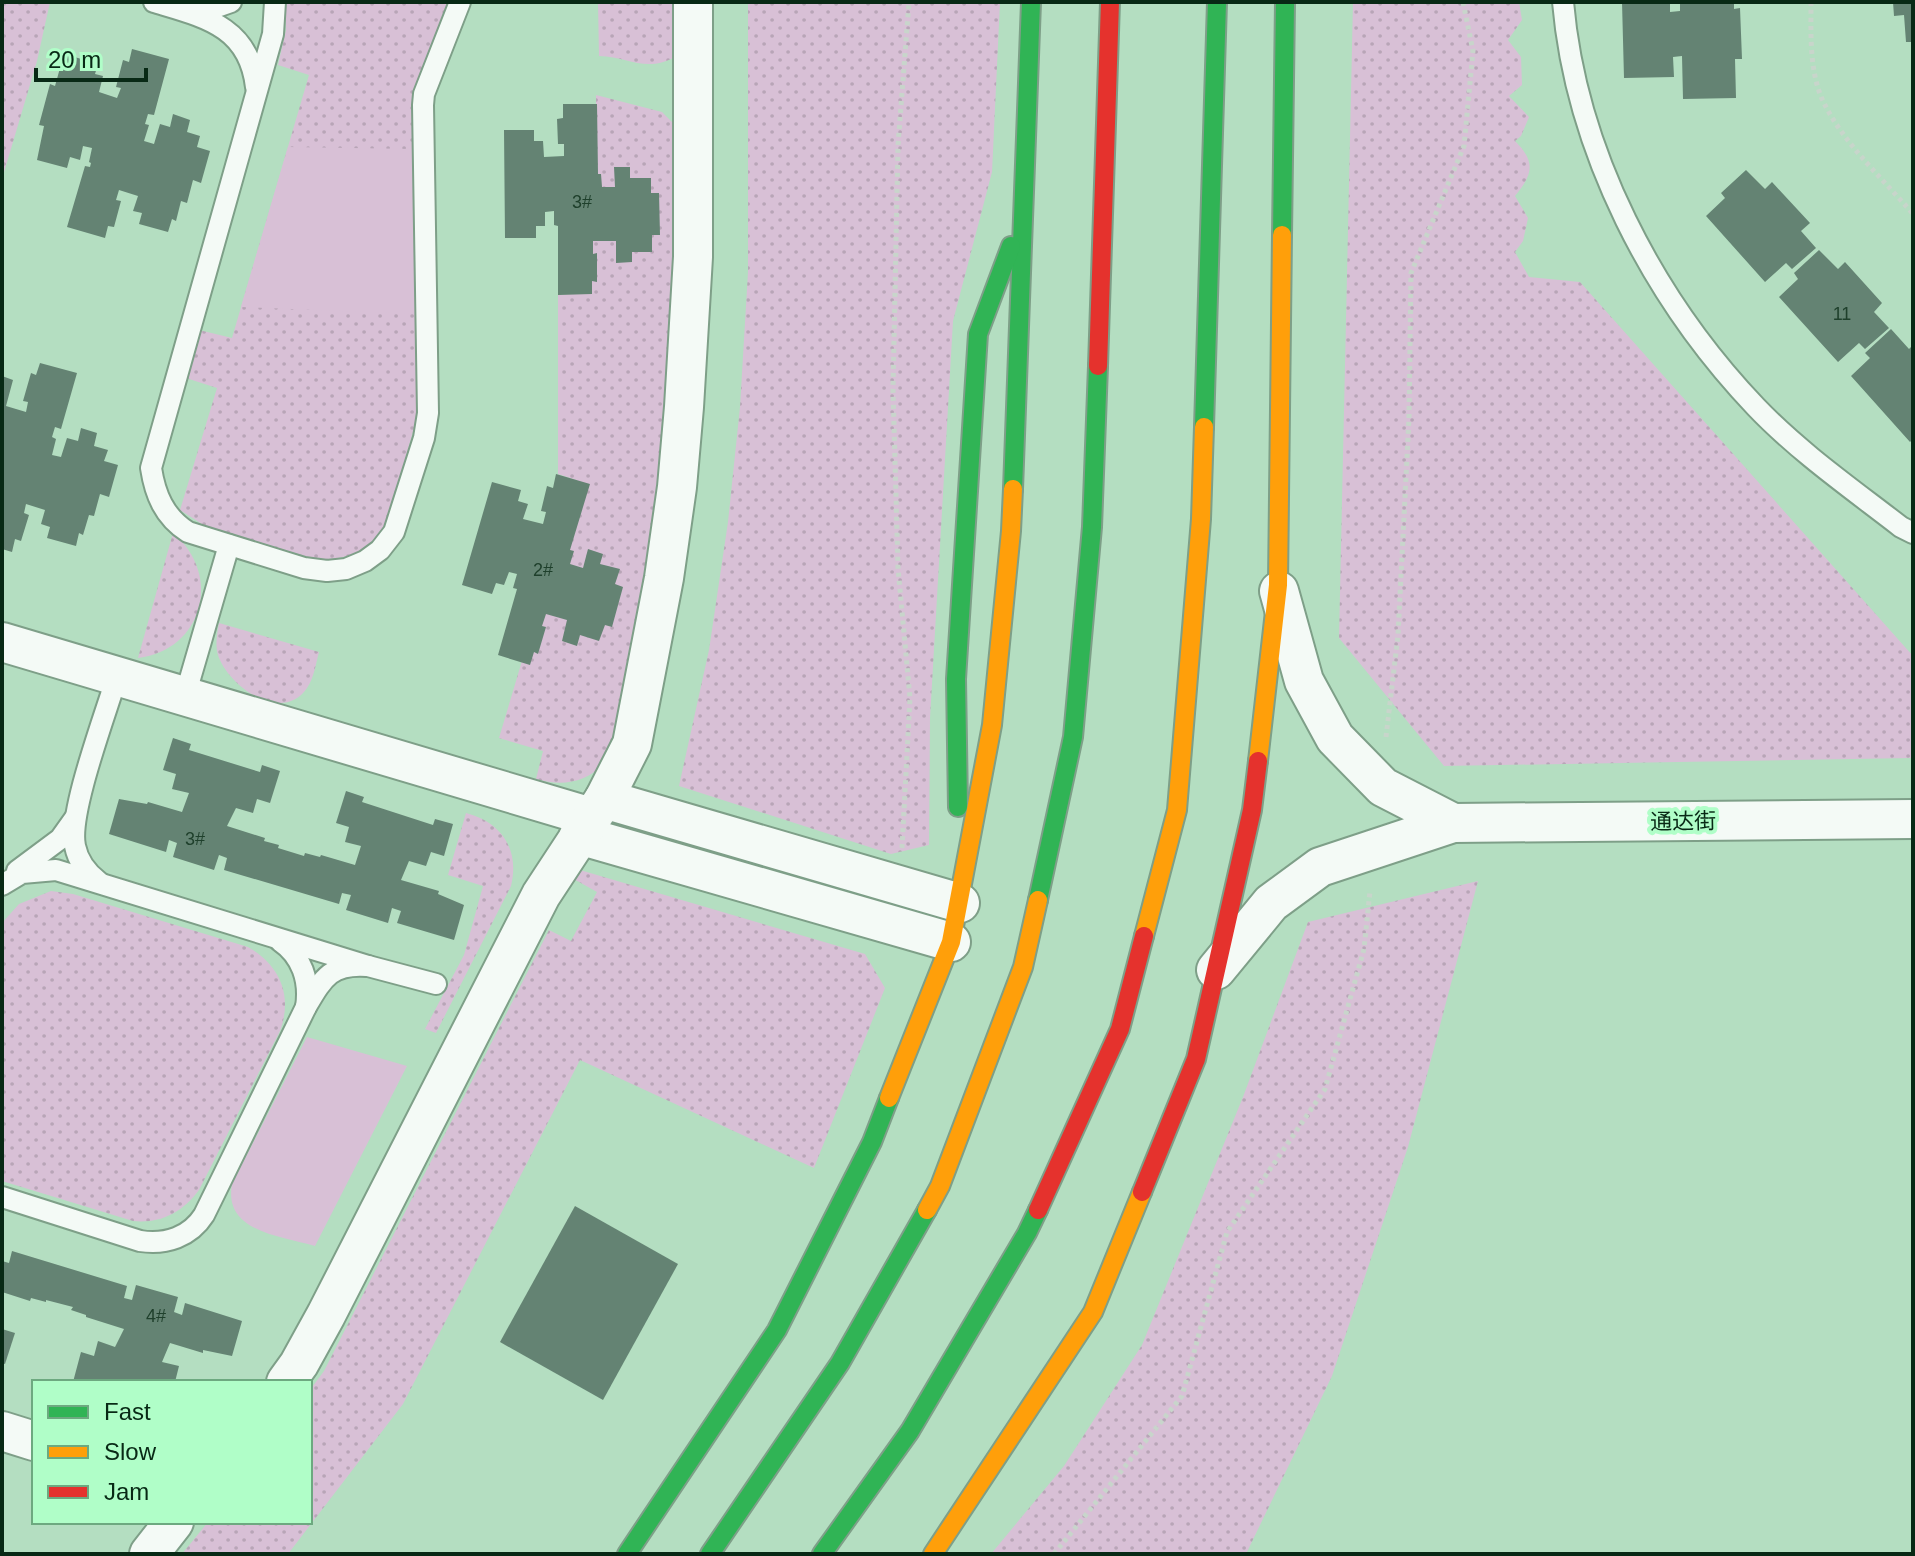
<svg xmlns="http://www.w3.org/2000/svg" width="1915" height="1556" viewBox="0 0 1915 1556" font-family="Helvetica,'Noto Sans SC',sans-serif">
  <defs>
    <pattern id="green-dots" width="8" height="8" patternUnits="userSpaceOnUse" patternTransform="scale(2)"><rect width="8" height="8" fill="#d8c0d6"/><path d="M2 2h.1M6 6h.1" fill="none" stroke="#b8a5b7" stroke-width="1.8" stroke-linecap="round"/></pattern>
  </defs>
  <rect width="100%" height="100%" fill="#b4dec1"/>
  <g fill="url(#green-dots)">
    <polygon points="2,2 50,2 37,61 2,179"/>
    <path d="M285,2H448L413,96L417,413L414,428L388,520C373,550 348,561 315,559L205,526L180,510L217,388L186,378L199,330L232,338L309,75L278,65L286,30Z"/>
    <path d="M598,2H675V57C646,73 629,57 599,56Z"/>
    <polygon points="748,2 1000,2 992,172 953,321 930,718 929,845 891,854 679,786 709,650 728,522 740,407 748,272"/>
    <path d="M1353,2H1519L1522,20L1508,40L1521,57L1522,85L1509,96L1529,117L1521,136L1515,141C1536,162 1533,174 1515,196L1528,218L1523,241L1515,252L1529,277L1580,282L1913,656V758L1444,766L1339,638Z"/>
    <path d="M596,95L662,112L676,126C676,217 675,309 669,400C663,487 647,574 632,660C627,689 624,742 603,764C585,784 560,786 536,779L543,751L499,738L576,480L558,474V295L567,294L563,104H596Z"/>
    <path d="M173,533C223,575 203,650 138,658Z"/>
    <path d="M219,623L319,652C316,663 314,678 307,688C282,725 228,686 218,655C215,645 217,633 219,623Z"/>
    <path d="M466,813C501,822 520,849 511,886L436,1033L425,1029L464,955L483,886L448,875Z"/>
    <polygon points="580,870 865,954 885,988 814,1168 580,1060 403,1404 288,1554 182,1554 208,1522 310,1522 310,1390 324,1371 549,930 571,941 597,892 572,878"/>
    <polygon points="1478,881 1408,1147 1332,1376 1246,1554 991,1554 1064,1466 1142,1345 1243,1097 1308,922"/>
    <path d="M51,891L73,894L248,947C280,965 293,996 280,1031L199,1190C183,1212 160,1224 133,1221L2,1181V923L19,904Z"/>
  </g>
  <g fill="#d8c0d6">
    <polygon points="288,147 413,149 415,314 241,307"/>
    <path d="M307,1037L407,1066L315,1246C281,1236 223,1232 232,1184Z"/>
  </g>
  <g fill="#648373">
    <polygon points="1622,2 1670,2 1670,12 1680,11 1680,2 1734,2 1734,9 1740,8 1742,59 1735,59 1736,98 1683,99 1682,56 1673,57 1674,77 1624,78"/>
    <polygon points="1893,2 1913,2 1913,42 1906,42 1904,15 1894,16"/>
    <polygon points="132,49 169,59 154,115 148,114 145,124 149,125 144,141 154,144 160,124 170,127 173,114 190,120 187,132 200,136 197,147 210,151 201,183 193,180 187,203 181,201 176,221 172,219 168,232 139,224 142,213 133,211 138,196 119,190 116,200 121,201 114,227 108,226 105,238 67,227 85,166 90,167 91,163 89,162 92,148 83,146 80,160 70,157 67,168 37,160 44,126 39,125 50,84 55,86 60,68 65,69 68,55 98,64 95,74 103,76 99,92 117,98 121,88 116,87 123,60 129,62"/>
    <polygon points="563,104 597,104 598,174 601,174 602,187 615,187 614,167 630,167 630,178 651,178 651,193 659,193 660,235 652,235 652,252 632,252 632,262 616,263 616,241 593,241 593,254 597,253 597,282 592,281 592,294 558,295 558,226 554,225 554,211 545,212 545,226 536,226 536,238 505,238 504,130 534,130 534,141 543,141 544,157 564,156 564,144 558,144 557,119 563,118"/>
    <polygon points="1746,170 1765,189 1772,182 1810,223 1801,231 1816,248 1792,269 1786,263 1765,282 1706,216 1725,198 1721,193"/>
    <polygon points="1819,250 1838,269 1845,262 1882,303 1874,312 1889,328 1865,349 1859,343 1838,362 1779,297 1798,279 1794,273"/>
    <polygon points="1891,329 1909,349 1913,345 1913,439 1910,442 1851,376 1870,358 1865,353"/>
    <polygon points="40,363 77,373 61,429 55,427 52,437 56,439 52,455 61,457 67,438 78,441 81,428 97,433 94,446 108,450 104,461 118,465 109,497 100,494 94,516 89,515 83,535 79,533 76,546 47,538 50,527 41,524 45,510 26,504 24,513 29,515 21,541 15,539 12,552 2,549 2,376 13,380 6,406 26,412 28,402 23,401 31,373 36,375"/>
    <polygon points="556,474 590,484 570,550 574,551 570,564 583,568 588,549 603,554 600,564 620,569 615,584 623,587 612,627 605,625 599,641 580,635 577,646 562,641 567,620 546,614 542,626 546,627 538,654 534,652 530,665 498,655 517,589 513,588 517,574 509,572 504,585 496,583 492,594 462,585 492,482 521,490 518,501 528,504 523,519 543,524 546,512 541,511 547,486 553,488"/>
    <polygon points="173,738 191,744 189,750 260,772 262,765 280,771 270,803 257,799 253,813 236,808 227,826 265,838 264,841 279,845 278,848 304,856 305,853 320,857 321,855 355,865 361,846 345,842 349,827 336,823 346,791 364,797 362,802 433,825 435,819 453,824 444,856 431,852 426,866 409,861 401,880 439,891 438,894 464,905 454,940 397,923 401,911 392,908 388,923 346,910 351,895 342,893 339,904 224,870 227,858 219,855 214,870 173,857 177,843 169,840 166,852 109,834 119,799 147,804 148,802 182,812 189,793 172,789 176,774 163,770"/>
    <polygon points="575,1206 678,1264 603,1400 500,1342"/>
    <polygon points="12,1251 127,1286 124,1298 132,1300 136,1285 178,1297 174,1312 182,1315 185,1303 242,1321 232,1356 203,1350 203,1353 170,1343 162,1362 179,1366 175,1382 73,1382 81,1352 94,1356 98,1341 115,1347 124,1329 86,1317 86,1315 71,1310 73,1307 46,1300 46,1302 31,1298 30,1301 2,1292 2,1261 9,1263"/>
    <polygon points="2,1329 15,1333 5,1364 2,1363"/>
  </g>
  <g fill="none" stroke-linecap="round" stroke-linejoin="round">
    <defs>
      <g id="lane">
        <path d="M154,2C204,17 249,26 256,87"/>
        <path d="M275,2L273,34L151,468C155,494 164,517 188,532L304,568L327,571L346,569L365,561L380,550L394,532L424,438L428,413L423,105L424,94L460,2"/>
        <path d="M1563,2C1576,151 1653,299 1756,407C1799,452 1852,489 1901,527L1913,533"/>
        <polyline points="193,10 208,10 231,2"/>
        <polyline points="185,696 229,545"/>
        <polyline points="17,871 60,839 75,818"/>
        <path d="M99,882C87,873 78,861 75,846C68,813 106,713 117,676"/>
        <polyline points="2,885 22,873 56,870 368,966 436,984"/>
        <path d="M280,941C302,956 310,981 306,1007"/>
        <path d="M2,1197L140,1241C166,1245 190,1237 204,1215L306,1007C323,978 331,963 368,966"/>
      </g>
      <g id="street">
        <polyline points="2,642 591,817"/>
        <polyline points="604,799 960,903"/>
        <polyline points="1453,823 1913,819"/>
        <polyline points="579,835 951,942"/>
        <polyline points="1216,970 1271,903 1320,867 1453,823 1383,787 1335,738 1304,681 1279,591"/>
        <polyline points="286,1382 299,1364 326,1315 541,895 604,799 632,744 664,578 677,487 684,407 693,257 693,2"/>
        <polyline points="2,1431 34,1441"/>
        <polyline points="149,1554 174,1522"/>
      </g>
      <g id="fast">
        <polyline points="1282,235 1285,2"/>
        <polyline points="1204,427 1217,2"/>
        <polyline points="1013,489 1031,2"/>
        <polyline points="958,807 956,679 978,334 1011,246"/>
        <polyline points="1038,900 1073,737 1092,527 1098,366"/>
        <polyline points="627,1554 777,1330 872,1142 889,1098"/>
        <polyline points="710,1554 840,1363 927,1210"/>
        <polyline points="822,1554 910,1431 1027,1233 1038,1210"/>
      </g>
      <g id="slow">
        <polyline points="1258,761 1278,585 1282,235"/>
        <polyline points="1144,936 1177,810 1201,519 1204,427"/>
        <polyline points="889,1098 951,942 992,725 1011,531 1013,489"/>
        <polyline points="927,1210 940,1186 1023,967 1038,900"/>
        <polyline points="933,1554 1093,1312 1142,1192"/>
      </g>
      <g id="jam">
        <polyline points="1098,366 1110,2"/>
        <polyline points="1142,1192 1196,1059 1252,810 1258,761"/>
        <polyline points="1038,1210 1120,1029 1144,936"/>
      </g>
    </defs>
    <use href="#lane" stroke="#7e9f88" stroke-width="24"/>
    <use href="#street" stroke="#7e9f88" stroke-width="42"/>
    <use href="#fast" stroke="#7e9f88" stroke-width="22"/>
    <use href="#slow" stroke="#7e9f88" stroke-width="22"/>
    <use href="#jam" stroke="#7e9f88" stroke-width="22"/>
    <g stroke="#c8d5cb" stroke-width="5" stroke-dasharray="4 4" stroke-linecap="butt">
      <path d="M1811,2C1811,34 1809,71 1823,101C1843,143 1883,179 1913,214"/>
      <polyline points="1386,737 1398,635 1409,418 1411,273 1464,146 1473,51 1463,2"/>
      <polyline points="902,848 910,698 898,568 893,389 898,145 909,2"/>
      <polyline points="1054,1554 1182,1396 1227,1232 1325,1089 1364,949 1370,891"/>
    </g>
    <use href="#lane" stroke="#f4faf6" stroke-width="20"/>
    <use href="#street" stroke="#f4faf6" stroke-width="38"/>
    <use href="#fast" stroke="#30b455" stroke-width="18"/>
    <use href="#slow" stroke="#ff9f0a" stroke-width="18"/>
    <use href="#jam" stroke="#e5322d" stroke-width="18"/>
  </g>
  <g text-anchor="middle" stroke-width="8" stroke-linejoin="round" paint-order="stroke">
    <g font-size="18" fill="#1f402c">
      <text x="582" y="208">3#</text>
      <text x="1842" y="320">11</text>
      <text x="543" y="576">2#</text>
      <text x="195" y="845">3#</text>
      <text x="156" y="1322">4#</text>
    </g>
    <g font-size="22" fill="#082915" stroke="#b0fec8">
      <text transform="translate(1683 821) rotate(-1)" y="8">通达街</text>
    </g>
  </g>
  <rect width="1915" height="1556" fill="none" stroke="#082915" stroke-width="8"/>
  <rect x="32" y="1380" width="280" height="144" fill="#b0fec8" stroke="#6da980" stroke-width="2"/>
  <rect x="48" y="1406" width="40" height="12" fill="#30b455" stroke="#6da980" stroke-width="2"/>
  <text x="104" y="1420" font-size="24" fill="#082915">Fast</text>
  <rect x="48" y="1446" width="40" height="12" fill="#ff9f0a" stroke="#6da980" stroke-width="2"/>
  <text x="104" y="1460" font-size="24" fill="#082915">Slow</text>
  <rect x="48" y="1486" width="40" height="12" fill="#e5322d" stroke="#6da980" stroke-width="2"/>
  <text x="104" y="1500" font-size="24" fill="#082915">Jam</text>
  <path d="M36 68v12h110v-12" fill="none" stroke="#082915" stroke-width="4"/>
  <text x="48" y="68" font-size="24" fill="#082915" stroke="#b0fec8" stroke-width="6" paint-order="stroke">20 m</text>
</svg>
